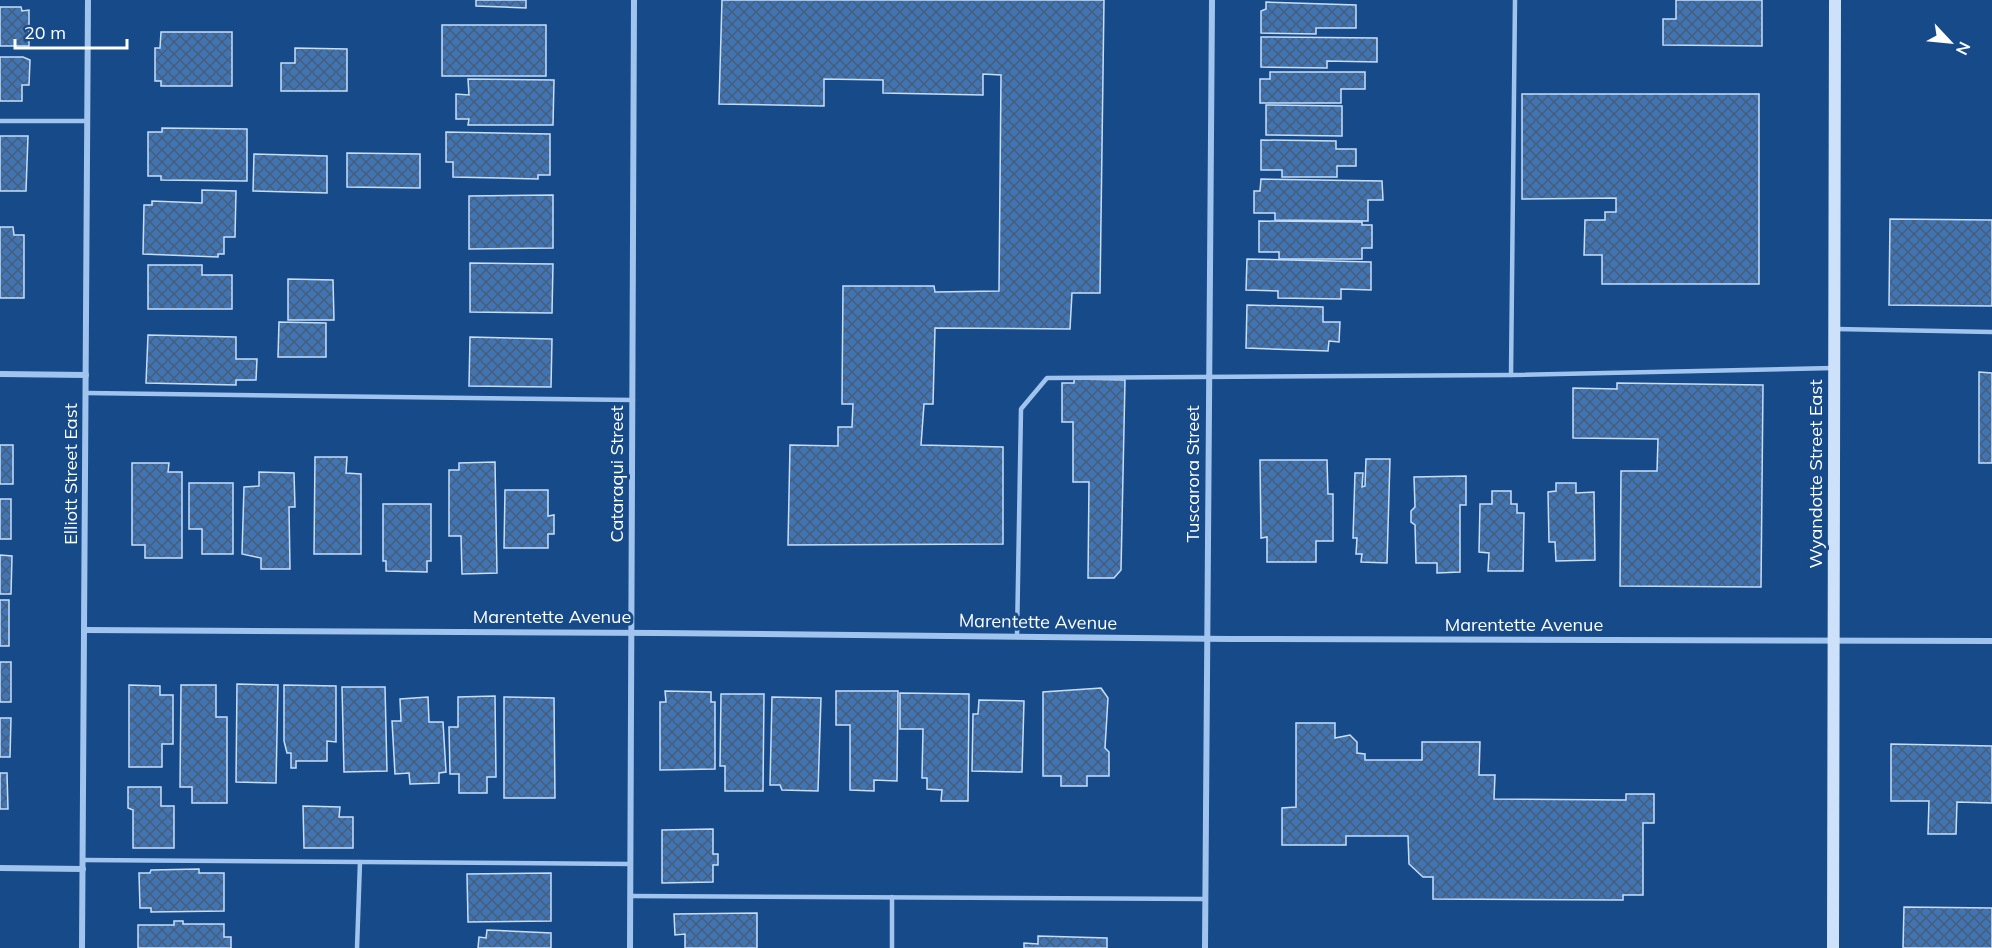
<svg xmlns="http://www.w3.org/2000/svg" width="1992" height="948" viewBox="0 0 1992 948" font-family="Mulish,sans-serif">
  <defs>
    <pattern id="building-cross-hatch" width="8" height="8" patternUnits="userSpaceOnUse" patternTransform="scale(1.5)"><rect width="8" height="8" fill="#4074b2"/><path d="M0 0l8 8M0 8l8-8" fill="none" stroke="#475e7a"/></pattern>
  </defs>
  <rect width="100%" height="100%" fill="#174a89"/>
  <g fill="url(#building-cross-hatch)" stroke="#c6defa" stroke-width="1.5">
    <polygon points="476,0 526,0 526,8 476,6"/>
    <polygon points="722,0 1104,0 1100,293 1072,293 1070,329 935,328 933,404 924,404 921,445 1003,447 1003,544 788,545 790,445 838,446 838,427 852,427 853,404 842,404 843,286 934,286 935,292 999,291 1001,75 983,74 983,95 883,93 883,80 824,79 824,106 719,104"/>
    <polygon points="1676,0 1762,0 1762,46 1663,45 1663,19 1676,19"/>
    <polygon points="1266,2 1356,5 1356,28 1316,28 1316,34 1261,33 1261,11 1266,9"/>
    <polygon points="0,7 21,7 22,11 29,10 29,46 0,46"/>
    <rect x="442" y="25" width="104" height="51"/>
    <polygon points="161,32 232,32 232,86 161,86 161,81 155,81 155,48 160,48"/>
    <polygon points="1261,37 1377,38 1377,62 1327,61 1327,68 1261,67"/>
    <polygon points="295,48 347,49 347,91 281,91 281,63 295,63"/>
    <polygon points="0,57 23,57 30,60 29,85 22,85 22,101 0,101"/>
    <polygon points="1270,72 1365,72 1365,89 1341,89 1341,103 1260,103 1260,79 1270,79"/>
    <polygon points="468,79 554,80 553,125 468,125 469,119 456,119 456,94 469,95"/>
    <polygon points="1522,94 1759,94 1759,284 1602,284 1602,255 1584,255 1585,220 1605,220 1605,212 1616,212 1616,198 1522,199"/>
    <polygon points="1266,105 1342,106 1342,136 1266,135"/>
    <polygon points="162,128 247,129 247,181 161,180 161,176 148,176 148,132 162,132"/>
    <polygon points="446,132 550,134 550,175 538,175 538,179 453,177 453,162 446,162"/>
    <polygon points="0,136 28,136 26,191 0,191"/>
    <polygon points="1261,140 1336,141 1336,149 1356,149 1356,166 1337,166 1337,177 1282,177 1282,170 1261,170"/>
    <polygon points="347,153 420,154 420,188 347,187"/>
    <polygon points="254,154 327,156 327,193 253,191"/>
    <polygon points="1261,179 1382,181 1383,200 1368,200 1368,221 1275,220 1275,213 1254,213 1254,191 1260,191"/>
    <polygon points="202,190 236,191 235,237 224,237 224,254 218,254 218,257 143,254 144,205 152,205 152,201 202,203"/>
    <polygon points="553,195 553,248 469,249 469,196"/>
    <polygon points="1890,219 1992,220 1992,306 1889,305"/>
    <polygon points="1259,221 1362,222 1362,225 1372,225 1372,248 1362,248 1362,259 1279,259 1279,252 1259,252"/>
    <polygon points="0,227 13,227 14,235 24,235 24,298 0,298"/>
    <polygon points="1247,259 1371,262 1371,290 1341,289 1341,299 1278,298 1278,291 1246,290"/>
    <polygon points="470,263 553,264 552,313 470,312"/>
    <polygon points="148,265 202,265 202,275 232,275 232,309 148,309"/>
    <polygon points="288,279 333,280 334,320 288,320"/>
    <polygon points="1247,305 1323,307 1323,322 1340,322 1339,342 1329,341 1328,351 1246,348"/>
    <polygon points="279,322 326,323 326,357 278,357"/>
    <polygon points="148,335 236,337 236,359 257,359 256,380 236,380 236,385 146,383"/>
    <polygon points="470,337 552,339 551,387 469,386"/>
    <polygon points="1979,372 1992,373 1992,463 1979,463"/>
    <polygon points="1074,379 1125,380 1121,570 1114,578 1088,578 1089,482 1073,482 1073,422 1062,422 1062,383 1074,383"/>
    <polygon points="1617,383 1763,385 1761,587 1620,586 1621,471 1657,471 1658,439 1573,438 1573,388 1617,389"/>
    <rect x="0" y="445" width="13" height="39"/>
    <polygon points="315,457 347,457 346,473 361,474 361,554 314,554"/>
    <polygon points="1366,459 1390,459 1387,563 1361,562 1362,554 1356,554 1357,538 1353,538 1355,473 1363,473 1362,487 1365,486"/>
    <polygon points="1260,460 1327,460 1328,494 1333,494 1333,541 1316,541 1316,562 1267,562 1267,537 1261,538"/>
    <polygon points="495,462 497,573 462,574 461,536 449,536 449,470 459,470 459,463"/>
    <polygon points="132,463 169,463 168,472 182,472 182,558 145,558 145,545 132,545"/>
    <polygon points="259,472 294,473 295,507 289,507 290,569 261,569 261,558 242,554 244,487 259,486"/>
    <polygon points="1466,476 1466,505 1460,505 1460,572 1437,573 1437,563 1416,563 1415,525 1411,522 1411,511 1415,507 1414,477"/>
    <polygon points="189,483 233,483 233,554 202,554 202,529 189,529"/>
    <polygon points="1556,483 1576,483 1576,493 1594,492 1595,560 1556,561 1555,542 1549,542 1548,492 1556,491"/>
    <polygon points="505,490 548,490 548,516 554,515 554,534 548,534 548,548 504,548"/>
    <polygon points="1492,491 1511,491 1511,504 1517,504 1517,513 1524,513 1523,571 1488,571 1489,553 1479,552 1480,504 1492,504"/>
    <rect x="0" y="499" width="11" height="40"/>
    <polygon points="383,504 431,504 431,561 427,561 427,572 386,571 386,561 383,561"/>
    <polygon points="0,555 12,556 11,594 0,594"/>
    <rect x="0" y="600" width="9" height="46"/>
    <rect x="0" y="662" width="11" height="40"/>
    <polygon points="237,684 278,685 276,783 236,782"/>
    <polygon points="129,685 160,686 160,695 173,695 173,744 162,744 162,767 129,767"/>
    <polygon points="181,685 216,685 216,717 227,717 227,803 192,803 192,787 180,787"/>
    <polygon points="284,685 336,686 336,742 327,741 327,761 296,761 296,768 291,768 291,753 287,753 284,741"/>
    <polygon points="342,687 385,687 387,771 344,772"/>
    <polygon points="1101,688 1108,698 1105,748 1109,752 1109,776 1087,776 1087,786 1061,786 1061,776 1043,776 1043,692"/>
    <polygon points="665,691 711,692 711,702 715,702 715,769 660,770 660,702 666,702"/>
    <polygon points="836,691 898,691 897,781 874,780 874,791 850,790 850,725 836,725"/>
    <polygon points="900,693 969,694 968,801 941,801 942,790 927,789 927,778 922,778 923,729 900,729"/>
    <polygon points="721,694 764,694 763,791 725,791 725,766 720,766"/>
    <polygon points="495,696 496,777 487,777 487,793 459,793 459,774 450,774 449,727 458,727 458,697"/>
    <polygon points="428,697 429,722 443,722 446,772 439,773 439,783 410,784 409,773 395,774 392,721 401,721 400,699"/>
    <polygon points="504,697 554,698 555,798 504,798"/>
    <polygon points="772,697 821,698 818,791 782,790 780,785 770,785"/>
    <polygon points="979,700 1024,701 1022,772 972,771 973,714 978,714"/>
    <polygon points="0,718 11,718 10,757 0,757"/>
    <polygon points="1296,723 1335,723 1335,738 1350,735 1357,742 1357,753 1365,754 1365,760 1422,760 1422,742 1480,742 1479,775 1495,775 1494,799 1626,800 1626,794 1654,794 1654,823 1643,823 1643,895 1623,895 1623,900 1433,899 1433,877 1423,877 1409,864 1408,836 1346,836 1346,845 1282,845 1282,808 1296,807"/>
    <polygon points="1891,744 1992,746 1992,803 1957,802 1956,834 1928,834 1929,801 1891,801"/>
    <polygon points="0,773 7,773 8,809 0,809"/>
    <polygon points="128,787 161,787 161,806 174,806 174,848 133,848 133,810 128,808"/>
    <polygon points="303,806 340,807 339,817 353,817 353,848 304,848"/>
    <polygon points="713,829 713,854 718,854 718,865 713,865 713,882 662,883 662,830"/>
    <polygon points="199,869 199,873 224,873 224,911 151,912 151,908 140,908 139,873 150,873 151,870"/>
    <polygon points="551,873 551,921 468,922 467,874"/>
    <polygon points="1904,907 1992,908 1992,948 1903,948"/>
    <polygon points="757,913 757,948 685,948 685,934 675,935 674,914"/>
    <polygon points="174,921 183,921 183,924 224,924 224,937 231,937 231,948 138,948 138,925 174,925"/>
    <polygon points="487,930 551,933 551,948 478,948 479,937 486,938"/>
    <polygon points="1038,936 1107,938 1107,948 1024,948 1024,943 1038,944"/>
  </g>
  <g fill="none" stroke-linecap="round" stroke-linejoin="round">
    <g stroke="#a0c4ee" stroke-width="4.5">
      <polyline points="0,121 87,121"/>
      <polyline points="1836,329 1992,332"/>
      <polyline points="1511,375 1515,0"/>
      <polyline points="86,393 633,400"/>
      <polyline points="1017,637 1021,409 1047,378 1511,375 1834,368"/>
      <polyline points="83,860 630,864"/>
      <polyline points="630,896 1205,899"/>
      <polyline points="357,948 360,862"/>
      <polyline points="892,948 892,897"/>
    </g>
    <g stroke="#a0c4ee" stroke-width="6">
      <polyline points="0,374 86,375"/>
      <polyline points="84,630 658,633 1230,639 1992,641"/>
      <polyline points="0,868 83,869"/>
      <polyline points="82,948 88,0"/>
      <polyline points="630,948 634,0"/>
      <polyline points="1205,948 1212,0"/>
    </g>
    <polyline stroke="#cde1fa" stroke-width="12" points="1833,948 1835,0"/>
  </g>
  <g text-anchor="middle" stroke-width="6" stroke-linejoin="round" paint-order="stroke">
    <g font-size="18" fill="#fff" stroke="#174a89">
      <text transform="translate(71 474) rotate(-90)" y="6">Elliott Street East</text>
      <text transform="translate(617 474) rotate(-90)" y="6">Cataraqui Street</text>
      <text transform="translate(1193 474) rotate(-90)" y="6">Tuscarora Street</text>
      <text transform="translate(1816 474) rotate(-90)" y="6">Wyandotte Street East</text>
      <text x="552" y="623">Marentette Avenue</text>
      <text transform="translate(1038 622) rotate(1)" y="6">Marentette Avenue</text>
      <text x="1524" y="631">Marentette Avenue</text>
    </g>
  </g>
  <g transform="translate(1950 42) rotate(116)" stroke="#174a89" stroke-width="4.5" paint-order="stroke">
  <path d="M0-4.5L10 22L0 15L-10 22Z" fill="#ffffff"/>
  <text y="-9" font-size="16" font-weight="bold" text-anchor="middle" fill="#ffffff">N</text>
  </g>
  <path d="M15 39v9h112v-9" fill="none" stroke="#ffffff" stroke-width="3"/>
  <text x="24" y="39" font-size="18" fill="#ffffff" stroke="#174a89" stroke-width="4.5" paint-order="stroke">20 m</text>
</svg>
